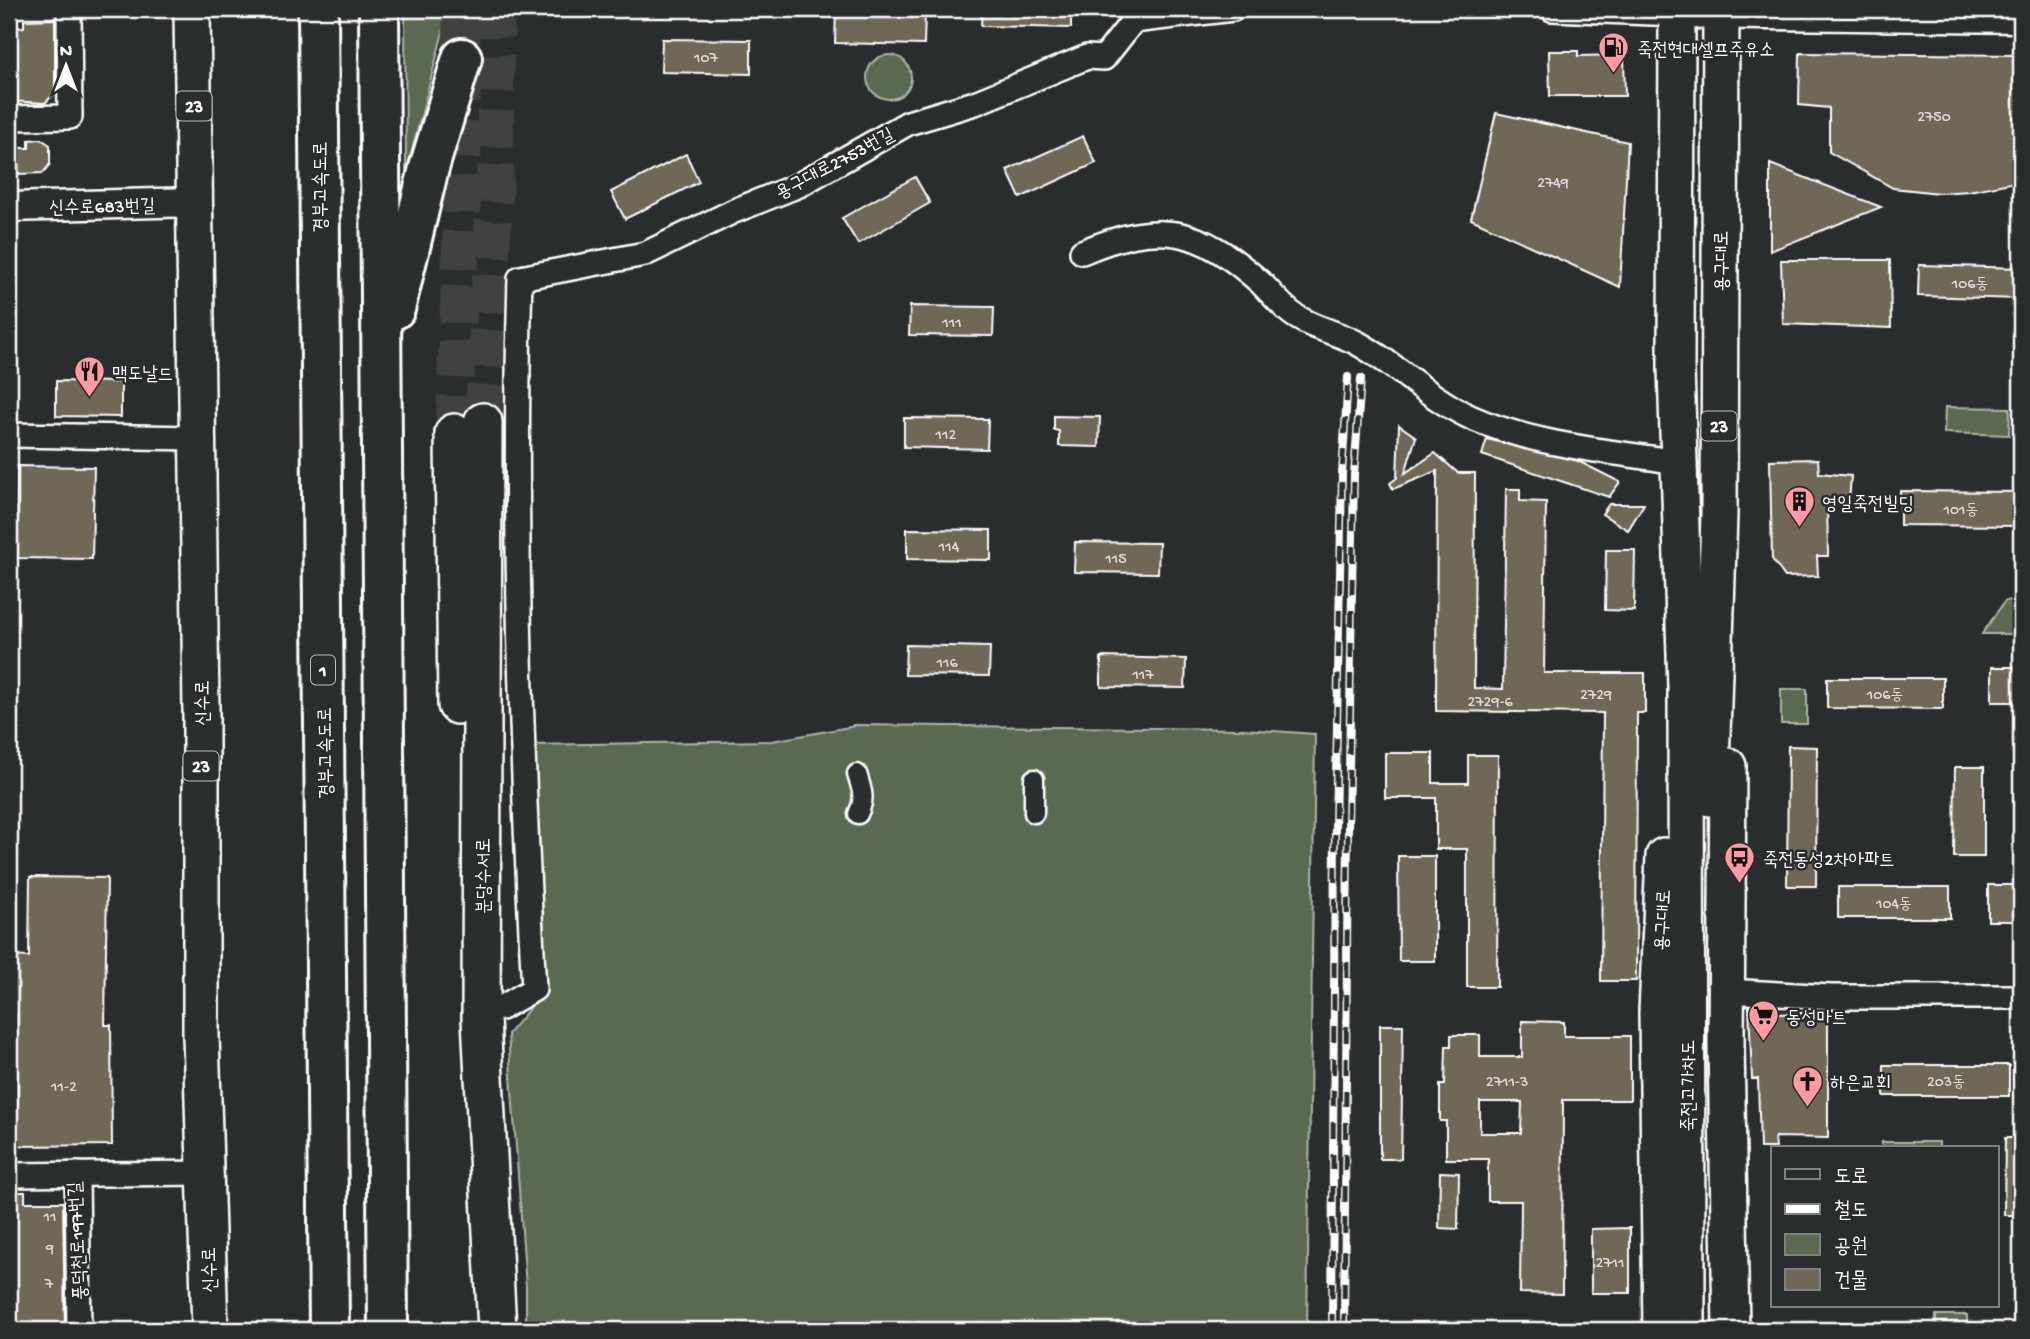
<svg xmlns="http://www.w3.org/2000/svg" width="2030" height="1339" viewBox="0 0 2030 1339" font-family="'Gochi Hand','Poor Story',sans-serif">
  <rect width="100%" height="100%" fill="#2a2d2e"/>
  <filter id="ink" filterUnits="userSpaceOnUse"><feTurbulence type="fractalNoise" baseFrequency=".0143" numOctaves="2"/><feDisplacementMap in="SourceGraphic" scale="14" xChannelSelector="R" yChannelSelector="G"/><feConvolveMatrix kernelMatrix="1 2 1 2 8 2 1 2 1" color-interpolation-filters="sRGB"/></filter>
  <g filter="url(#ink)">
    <g fill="#5b6951" stroke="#adb4a8" stroke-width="2">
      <polygon points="405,9 449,9 406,174"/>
      <circle cx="889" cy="77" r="22"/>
      <polygon points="1945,407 2010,408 2009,435 1944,433"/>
      <polygon points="2021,596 2021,634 1982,634 2004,602"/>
      <rect x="1781" y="689" width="26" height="35"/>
      <polygon points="852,725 1243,729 1315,734 1307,1330 526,1330 526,1287 508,1034 539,997 527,745 772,741 855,726"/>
      <rect x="1882" y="1142" width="57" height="6"/>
      <rect x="1936" y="1315" width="31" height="15"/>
    </g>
    <g fill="#6f6757" stroke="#fff" stroke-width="2" fill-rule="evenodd">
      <polygon points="836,9 925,11 924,45 835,43"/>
      <polygon points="982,9 1071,9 1071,28 981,26"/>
      <polygon points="55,19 55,93 45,103 9,101 9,28 24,27 24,20"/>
      <polygon points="662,39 751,40 751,74 661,72"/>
      <polygon points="1549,51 1578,51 1578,56 1624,55 1625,96 1550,96"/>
      <polygon points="1800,53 2021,55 2021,181 1969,191 1939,193 1893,188 1829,152 1829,108 1799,105"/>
      <polygon points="1496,113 1628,142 1620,287 1471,219"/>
      <polygon points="1083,136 1096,163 1020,198 1007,170"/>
      <polygon points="41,139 50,145 50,164 43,173 19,174 19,148 29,148 29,140"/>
      <polygon points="686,154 699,182 625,219 611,192"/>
      <polygon points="1770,164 1881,207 1770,251"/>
      <polygon points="915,177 930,203 858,244 842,218"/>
      <polygon points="1781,260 1890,260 1891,328 1783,324"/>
      <polygon points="1919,265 2021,268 2021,299 1918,296"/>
      <polygon points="910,306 994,307 993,336 909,335"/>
      <polygon points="56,381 121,382 121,417 56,416"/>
      <polygon points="1054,416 1100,417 1099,447 1059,446 1059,431 1054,430"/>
      <polygon points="904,418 988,419 987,449 904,447"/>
      <polygon points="1399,425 1416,437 1405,473 1435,453 1458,473 1475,473 1474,688 1503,689 1506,489 1520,489 1520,501 1546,502 1544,673 1645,673 1645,713 1637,713 1636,981 1601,981 1603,713 1436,711 1437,471 1393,489 1390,483 1397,478"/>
      <polygon points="1487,439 1578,461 1620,482 1609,497 1482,455"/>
      <polygon points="1818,459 1819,473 1851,476 1849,502 1827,501 1828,556 1817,556 1818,576 1785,577 1772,559 1770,460"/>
      <polygon points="17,466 94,467 92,559 15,558"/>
      <polygon points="1900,491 2021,492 2021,526 1900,525"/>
      <polygon points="1609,504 1644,504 1628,530 1602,514"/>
      <polygon points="907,529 991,530 991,560 907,559"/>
      <polygon points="1075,542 1159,543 1158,573 1074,572"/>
      <polygon points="1606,550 1635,550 1634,611 1605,610"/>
      <polygon points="906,645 990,647 989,676 905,675"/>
      <polygon points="1101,657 1186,659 1185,688 1101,687"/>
      <rect x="1992" y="667" width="29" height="35"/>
      <polygon points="1827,678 1943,678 1943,709 1827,708"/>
      <polygon points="1788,746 1817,747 1816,886 1787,886"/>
      <polygon points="1385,753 1433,753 1433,783 1468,783 1468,755 1498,755 1497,987 1467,987 1467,849 1436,849 1436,798 1385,798"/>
      <polygon points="1955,767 1984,767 1984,857 1954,857"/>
      <polygon points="1398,856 1435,856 1435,961 1399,961"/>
      <polygon points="30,877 107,878 105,1025 111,1025 112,1145 17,1146 16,1015 9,1015 9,956 29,957"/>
      <rect x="1988" y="885" width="33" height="36"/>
      <rect x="1838" y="887" width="112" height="31"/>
      <polygon points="1749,1007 1776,1008 1776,1014 1828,1012 1828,1138 1775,1137 1776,1148 1760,1148 1758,1079 1752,1079"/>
      <path d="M1522,1021L1564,1022V1036H1630V1100H1563L1562,1294L1520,1293L1521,1201H1488V1159H1446V1121H1440V1085H1445L1446,1046H1451V1035H1480V1057H1522ZM1480,1102H1522L1521,1133H1480Z"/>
      <polygon points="1380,1025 1403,1025 1401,1159 1380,1159"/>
      <rect x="1884" y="1065" width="125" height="31"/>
      <polygon points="2005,1138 2021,1138 2021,1215 2004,1215"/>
      <polygon points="1440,1172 1459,1173 1458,1229 1439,1228"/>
      <polygon points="9,1192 25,1192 25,1202 63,1202 65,1330 9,1330"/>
      <polygon points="1630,1228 1630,1293 1591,1293 1591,1229"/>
    </g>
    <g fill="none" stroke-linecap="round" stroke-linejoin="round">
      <g stroke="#3f4243" stroke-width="37" stroke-dasharray="37 18" stroke-linecap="butt">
        <polyline points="483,422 495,183 496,9"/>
        <polyline points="454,433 463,181 461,9"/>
      </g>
      <defs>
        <g id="pedestrian">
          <path d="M857,774C862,790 866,798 858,814"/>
          <polyline points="1034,779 1034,813"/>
        </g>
        <g id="minor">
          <polyline points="1552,9 1677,14"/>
          <polyline points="9,118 70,117 69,9"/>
          <path d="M1082,252C1160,220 1197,226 1261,283C1271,293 1280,304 1291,313C1310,328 1338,332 1359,344C1398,366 1429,398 1470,417C1535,446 1609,451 1678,462"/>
          <polyline points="9,435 198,438"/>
          <polyline points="1727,991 1831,997 2021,997"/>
          <path d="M501,1008L534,989C521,752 513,516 520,278L645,254L734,211L799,185L908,123L975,103L1087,57L1104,58L1133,21L1233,9"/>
          <polyline points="77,1174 79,1330"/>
          <polyline points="9,1175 207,1173"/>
        </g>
        <g id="tertiary">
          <polyline points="1677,14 2021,18"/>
          <polyline points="9,207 195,202"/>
        </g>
        <g id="primary">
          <polyline points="192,9 201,710 201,1035 210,1330"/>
          <polyline points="1677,9 1676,368 1686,687 1687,1330"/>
          <polyline points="1728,766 1726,1044 1731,1330"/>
          <polyline points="1710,798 1719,514 1721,9"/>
          <polyline points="1661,1330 1657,1012 1664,856"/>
        </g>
        <g id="trunk">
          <polyline points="483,422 481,1019 497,1330"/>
          <polyline points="454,433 457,705"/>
        </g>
        <g id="motorway">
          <polyline points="318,9 329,1330"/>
          <polyline points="379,9 388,1330"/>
          <polyline points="395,309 429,168 462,58"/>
        </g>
      </defs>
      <use href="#pedestrian" stroke="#fff" stroke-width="23"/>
      <use href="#minor" stroke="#fff" stroke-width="28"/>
      <use href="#tertiary" stroke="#fff" stroke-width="33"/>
      <use href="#primary" stroke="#fff" stroke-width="40"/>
      <use href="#trunk" stroke="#fff" stroke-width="42"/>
      <use href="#motorway" stroke="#fff" stroke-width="44"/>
      <use href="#pedestrian" stroke="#2a2d2e" stroke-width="18"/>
      <use href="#minor" stroke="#2a2d2e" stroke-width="23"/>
      <use href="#tertiary" stroke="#2a2d2e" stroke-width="28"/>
      <use href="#primary" stroke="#2a2d2e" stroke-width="35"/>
      <use href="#trunk" stroke="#2a2d2e" stroke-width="37"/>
      <use href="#motorway" stroke="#2a2d2e" stroke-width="38"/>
      <defs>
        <g id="rail">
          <polyline points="1332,1330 1335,828 1342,474 1348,377"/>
          <polyline points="1344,1330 1348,829 1354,475 1361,378"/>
        </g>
      </defs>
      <use href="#rail" stroke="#fff" stroke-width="8"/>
      <use href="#rail" stroke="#2a2d2e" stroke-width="5" stroke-dasharray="16" stroke-linecap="butt"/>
    </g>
  </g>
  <defs>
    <symbol id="fuel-pin" viewBox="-11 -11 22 30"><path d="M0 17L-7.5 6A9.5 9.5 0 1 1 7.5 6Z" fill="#ff9aa2" stroke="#2a2d2e"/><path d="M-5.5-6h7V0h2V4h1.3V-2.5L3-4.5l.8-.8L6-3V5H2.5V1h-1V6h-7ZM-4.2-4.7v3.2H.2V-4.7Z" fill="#111"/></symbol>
    <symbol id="restaurant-pin" viewBox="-11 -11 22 30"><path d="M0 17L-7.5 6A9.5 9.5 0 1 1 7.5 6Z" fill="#ff9aa2" stroke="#2a2d2e"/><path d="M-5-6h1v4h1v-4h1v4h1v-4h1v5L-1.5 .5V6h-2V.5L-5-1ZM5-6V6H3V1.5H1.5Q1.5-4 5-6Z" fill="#111"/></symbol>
    <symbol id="building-pin" viewBox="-11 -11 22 30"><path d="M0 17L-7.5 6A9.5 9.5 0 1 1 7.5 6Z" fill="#ff9aa2" stroke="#2a2d2e"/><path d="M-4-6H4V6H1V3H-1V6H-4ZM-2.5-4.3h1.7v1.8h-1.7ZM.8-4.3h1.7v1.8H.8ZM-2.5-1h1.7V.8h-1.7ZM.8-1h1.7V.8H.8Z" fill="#111"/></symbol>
    <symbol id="bus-pin" viewBox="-11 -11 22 30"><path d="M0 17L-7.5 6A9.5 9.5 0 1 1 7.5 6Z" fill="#ff9aa2" stroke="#2a2d2e"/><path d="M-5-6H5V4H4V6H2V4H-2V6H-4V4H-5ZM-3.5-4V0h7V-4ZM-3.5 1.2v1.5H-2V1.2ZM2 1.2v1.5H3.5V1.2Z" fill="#111"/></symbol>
    <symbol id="supermarket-pin" viewBox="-11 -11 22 30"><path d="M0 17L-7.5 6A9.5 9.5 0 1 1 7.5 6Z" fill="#ff9aa2" stroke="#2a2d2e"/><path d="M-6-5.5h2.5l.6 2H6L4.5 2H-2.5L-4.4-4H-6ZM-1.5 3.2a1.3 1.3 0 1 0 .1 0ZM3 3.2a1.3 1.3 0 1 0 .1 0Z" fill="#111"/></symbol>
    <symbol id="church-pin" viewBox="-11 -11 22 30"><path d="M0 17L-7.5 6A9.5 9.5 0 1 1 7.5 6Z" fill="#ff9aa2" stroke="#2a2d2e"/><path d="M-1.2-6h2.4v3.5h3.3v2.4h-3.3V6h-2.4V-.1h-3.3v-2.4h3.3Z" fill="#111"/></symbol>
  </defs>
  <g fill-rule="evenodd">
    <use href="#fuel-pin" x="1596" y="30" width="35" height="47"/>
    <use href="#restaurant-pin" x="72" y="354" width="35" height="47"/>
    <use href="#building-pin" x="1782" y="484" width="35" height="47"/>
    <use href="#bus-pin" x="1722" y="840" width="35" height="47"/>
    <use href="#supermarket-pin" x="1746" y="998" width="35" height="47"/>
    <use href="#church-pin" x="1790" y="1064" width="35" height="47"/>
  </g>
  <g text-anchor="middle" stroke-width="5" stroke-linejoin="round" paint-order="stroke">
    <g font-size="16" fill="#dbd9d5">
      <text x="706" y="62">107</text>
      <text x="1934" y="121">2750</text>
      <text x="1553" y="187">2749</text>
      <text x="1970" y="288">106동</text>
      <text x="952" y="327">111</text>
      <text x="946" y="439">112</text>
      <text x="1961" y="514">101동</text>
      <text x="949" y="551">114</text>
      <text x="1116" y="563">115</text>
      <text x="947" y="667">116</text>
      <text x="1143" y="679">117</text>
      <text x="1596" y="699">2729</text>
      <text x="1885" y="699">106동</text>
      <text x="1490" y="706">2729-6</text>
      <text x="1894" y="908">104동</text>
      <text x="1507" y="1086">2711-3</text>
      <text x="1946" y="1086">203동</text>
      <text x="64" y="1091">11-2</text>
      <text x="50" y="1221">11</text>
      <text x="50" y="1253">9</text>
      <text x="1610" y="1267">2711</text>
      <text x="49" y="1288">7</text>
    </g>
    <g fill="#2a2d2e" stroke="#bfc0c0" stroke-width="2">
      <rect x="176.5" y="91.5" width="35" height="29" rx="5"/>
      <rect x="1701.5" y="411.5" width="35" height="29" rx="5"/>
      <rect x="311" y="655.5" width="24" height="29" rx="5"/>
      <rect x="183.5" y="751.5" width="35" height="29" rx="5"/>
    </g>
    <g font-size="18" font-weight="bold" fill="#fff">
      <text x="194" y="112">23</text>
      <text x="1719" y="432">23</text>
      <text x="323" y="676">1</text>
      <text x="201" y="772">23</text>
    </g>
    <g font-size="19" fill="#fff" stroke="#2a2d2e" text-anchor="start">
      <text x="1637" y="55">죽전현대셀프주유소</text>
      <text x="112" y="379">맥도날드</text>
      <text x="1822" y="509">영일죽전빌딩</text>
      <text x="1763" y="865">죽전동성2차아파트</text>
      <text x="1786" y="1023">동성마트</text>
      <text x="1830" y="1088">하은교회</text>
    </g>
    <g font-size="19" fill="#fff" stroke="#2a2d2e">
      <text transform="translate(834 162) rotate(-28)" y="7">용구대로2753번길</text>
      <text transform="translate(319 187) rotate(-90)" y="7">경부고속도로</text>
      <text transform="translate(102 205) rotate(-1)" y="7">신수로683번길</text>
      <text transform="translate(1720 261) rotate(-90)" y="7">용구대로</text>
      <text transform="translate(201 703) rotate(-90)" y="7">신수로</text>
      <text transform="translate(324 753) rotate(-91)" y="7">경부고속도로</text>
      <text transform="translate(482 876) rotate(-90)" y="7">분당수서로</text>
      <text transform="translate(1661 920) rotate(-87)" y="7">용구대로</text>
      <text transform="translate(1687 1086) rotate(-90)" y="7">죽전고가차도</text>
      <text transform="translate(76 1241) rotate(-93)" y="7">풍덕천로197번길</text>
      <text transform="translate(208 1270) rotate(-91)" y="7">신수로</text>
    </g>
  </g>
  <rect width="2030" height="1339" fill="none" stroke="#2a2d2e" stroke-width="35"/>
  <rect x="18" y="18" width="1995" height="1304" fill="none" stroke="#fff" stroke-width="2.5" filter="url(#ink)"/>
  <rect x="1771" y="1146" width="228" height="161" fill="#2a2d2e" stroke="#7f8182" stroke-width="2"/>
  <rect x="1785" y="1169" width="35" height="10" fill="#2a2d2e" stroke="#7f8182" stroke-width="2"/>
  <text x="1834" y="1182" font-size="21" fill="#ffffff">도로</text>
  <rect x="1785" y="1204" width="35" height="10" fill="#ffffff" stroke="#7f8182" stroke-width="2"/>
  <text x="1834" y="1216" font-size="21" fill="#ffffff">철도</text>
  <rect x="1785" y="1234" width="35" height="21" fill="#5b6951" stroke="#7f8182" stroke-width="2"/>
  <text x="1834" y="1252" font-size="21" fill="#ffffff">공원</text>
  <rect x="1785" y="1269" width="35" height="21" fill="#6f6757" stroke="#7f8182" stroke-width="2"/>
  <text x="1834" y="1286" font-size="21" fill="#ffffff">건물</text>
  <g transform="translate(66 66)" stroke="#2a2d2e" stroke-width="5" paint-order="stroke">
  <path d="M0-5L12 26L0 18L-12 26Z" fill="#ffffff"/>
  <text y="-10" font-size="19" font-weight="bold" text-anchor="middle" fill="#ffffff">N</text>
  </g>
</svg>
